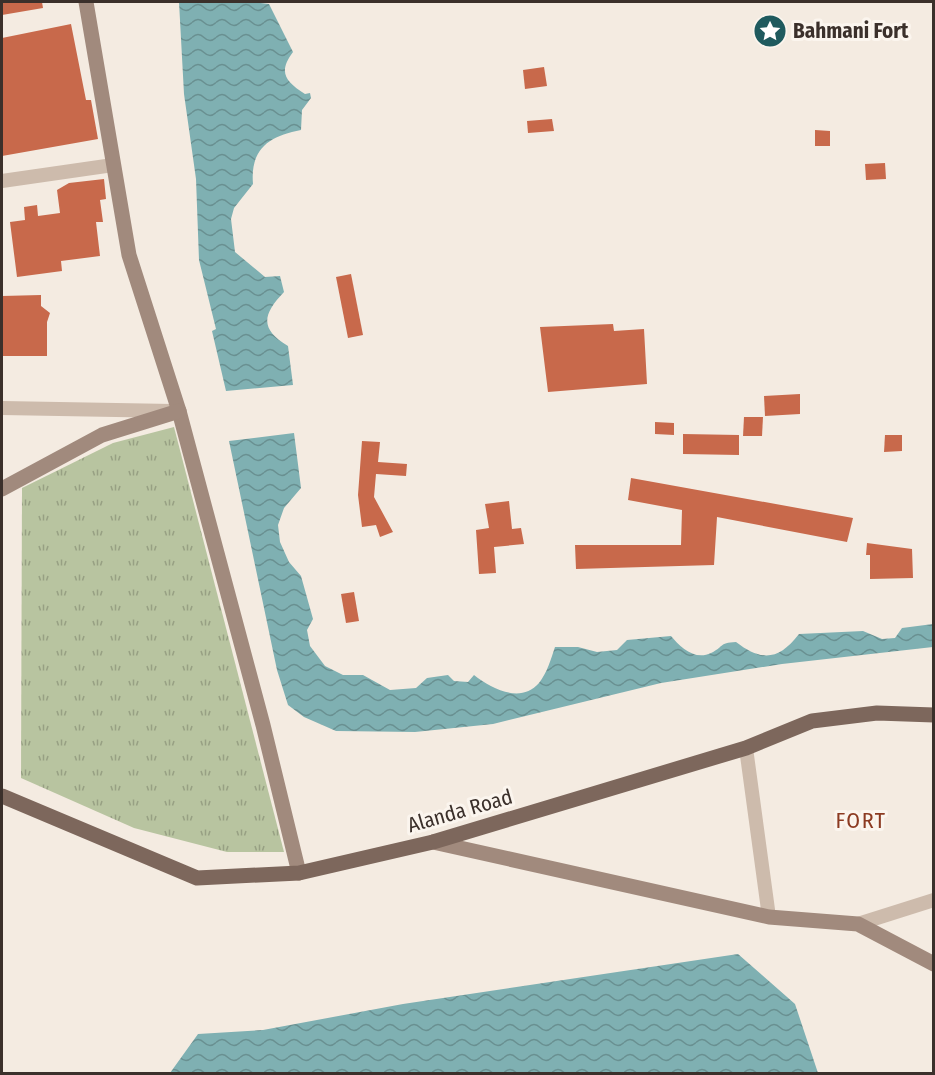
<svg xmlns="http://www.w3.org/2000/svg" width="935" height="1075" viewBox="0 0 935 1075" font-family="'Fira Sans Condensed',sans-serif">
  <defs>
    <pattern id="grass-tufts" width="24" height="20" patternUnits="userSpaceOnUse" patternTransform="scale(1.5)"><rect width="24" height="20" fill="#b8c4a0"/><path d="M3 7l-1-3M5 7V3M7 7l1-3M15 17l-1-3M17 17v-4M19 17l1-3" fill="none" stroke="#97a083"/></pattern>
    <pattern id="water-waves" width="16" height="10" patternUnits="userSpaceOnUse" patternTransform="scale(1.5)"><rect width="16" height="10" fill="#7fb0b2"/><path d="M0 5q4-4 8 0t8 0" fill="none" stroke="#699091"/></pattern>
  </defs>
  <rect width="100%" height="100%" fill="#f4ebe1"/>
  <polygon fill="url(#grass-tufts)" points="174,427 284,852 227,852 134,828 21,778 22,488 113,443"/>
  <g fill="url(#water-waves)">
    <path d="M179,2H253L269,4L293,52C278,72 285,81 305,94L310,93L311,98L302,110L301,130C269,136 250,149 253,184L234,208L231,219L235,252L265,277L280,276L284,292C262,315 260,329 288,346L293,385L226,391L212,331L216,329L199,260L196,179L184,94Z"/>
    <path d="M294,433L301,488L284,508L278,525L280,542L289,562L301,576L313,619L307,630L310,646L325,666L343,675H363L390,690L416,688L427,678L448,675L454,681L468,682L474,675C492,689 521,704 539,683C547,673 551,659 555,647H578L597,652L617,650L627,640L671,636C680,647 695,661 711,653C724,647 718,643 736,642C762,662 779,660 799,634L863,631L882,639L895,638L902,628L933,624V647L782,664L661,683L493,724L415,732L336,731L304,717L288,705L277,670L229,441Z"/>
    <polygon points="738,954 795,1004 818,1073 170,1073 198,1034 263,1030 403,1004"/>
  </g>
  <g fill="#c8694b">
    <polygon points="2,2 42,2 43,8 2,15"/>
    <polygon points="71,24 86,100 91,100 98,139 2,156 2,38"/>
    <polygon points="544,67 547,86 525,89 523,70"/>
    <polygon points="552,119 554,131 528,133 527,121"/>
    <polygon points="815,130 830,131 830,146 815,146"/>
    <polygon points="885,163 886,179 866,180 865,164"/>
    <polygon points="104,179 106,199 100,200 103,222 96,222 100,256 61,261 62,271 17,277 10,222 25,220 24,207 37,205 38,216 60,213 57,190 69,183"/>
    <polygon points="351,274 363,335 348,338 336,277"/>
    <polygon points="41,295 41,306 50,313 47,322 47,356 2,356 2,296"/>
    <polygon points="613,324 614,331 644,329 647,384 548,392 540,327"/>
    <polygon points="800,394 800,414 765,416 764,396"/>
    <polygon points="744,417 763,417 762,436 743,436"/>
    <polygon points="655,422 674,423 674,435 655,434"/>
    <polygon points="683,434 739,435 739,455 683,454"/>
    <polygon points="885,435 902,435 902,451 884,452"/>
    <polygon points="362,441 380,442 378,462 407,464 406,476 376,474 374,497 393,532 380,537 376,525 362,527 358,495"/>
    <polygon points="631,478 853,518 847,542 717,517 714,565 576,569 575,545 681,545 682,510 628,500"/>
    <polygon points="509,501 512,529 521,528 524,544 494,547 496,573 479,574 476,530 489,528 485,504"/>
    <polygon points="867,543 912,549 913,578 870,579 870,555 866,555"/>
    <polygon points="354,592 359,621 346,623 341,594"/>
  </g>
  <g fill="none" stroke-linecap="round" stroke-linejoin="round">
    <g stroke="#cdbbac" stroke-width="14">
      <polyline points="2,181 113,165"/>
      <polyline points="2,408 173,411"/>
      <polyline points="746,748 769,917"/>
      <polyline points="858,924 934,900"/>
    </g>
    <g stroke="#a18a7d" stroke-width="15">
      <polyline points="86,2 129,255 179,411 263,725 299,873"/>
      <polyline points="2,489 102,435 179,411"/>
      <polyline points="433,842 769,917 858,924 934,964"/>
    </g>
    <polyline stroke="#7d675c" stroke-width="15" points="2,796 197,878 299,873 433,842 746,748 812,721 877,713 934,715"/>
  </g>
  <defs>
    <symbol id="sight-disc" viewBox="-11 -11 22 22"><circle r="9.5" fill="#1f5a5e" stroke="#fbf5ee"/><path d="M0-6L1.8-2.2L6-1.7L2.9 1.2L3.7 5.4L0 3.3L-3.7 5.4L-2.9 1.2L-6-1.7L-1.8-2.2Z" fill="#fff"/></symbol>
  </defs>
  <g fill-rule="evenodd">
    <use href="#sight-disc" x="751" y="12" width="38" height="38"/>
  </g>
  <g text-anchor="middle" stroke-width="6" stroke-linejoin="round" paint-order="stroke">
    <g font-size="21" font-weight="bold" fill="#3b302b" stroke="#fbf5ee" text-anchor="start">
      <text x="793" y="38">Bahmani Fort</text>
    </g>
    <g font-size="21" fill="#3b302b" stroke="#fbf5ee">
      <text transform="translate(460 811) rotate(-16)" y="7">Alanda Road</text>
    </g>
    <g font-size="22" letter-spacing="1.5" fill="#8c3b22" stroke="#fbf5ee">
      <text x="861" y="828">FORT</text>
    </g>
  </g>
  <rect width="935" height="1075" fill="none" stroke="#3b302b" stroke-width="6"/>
</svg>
